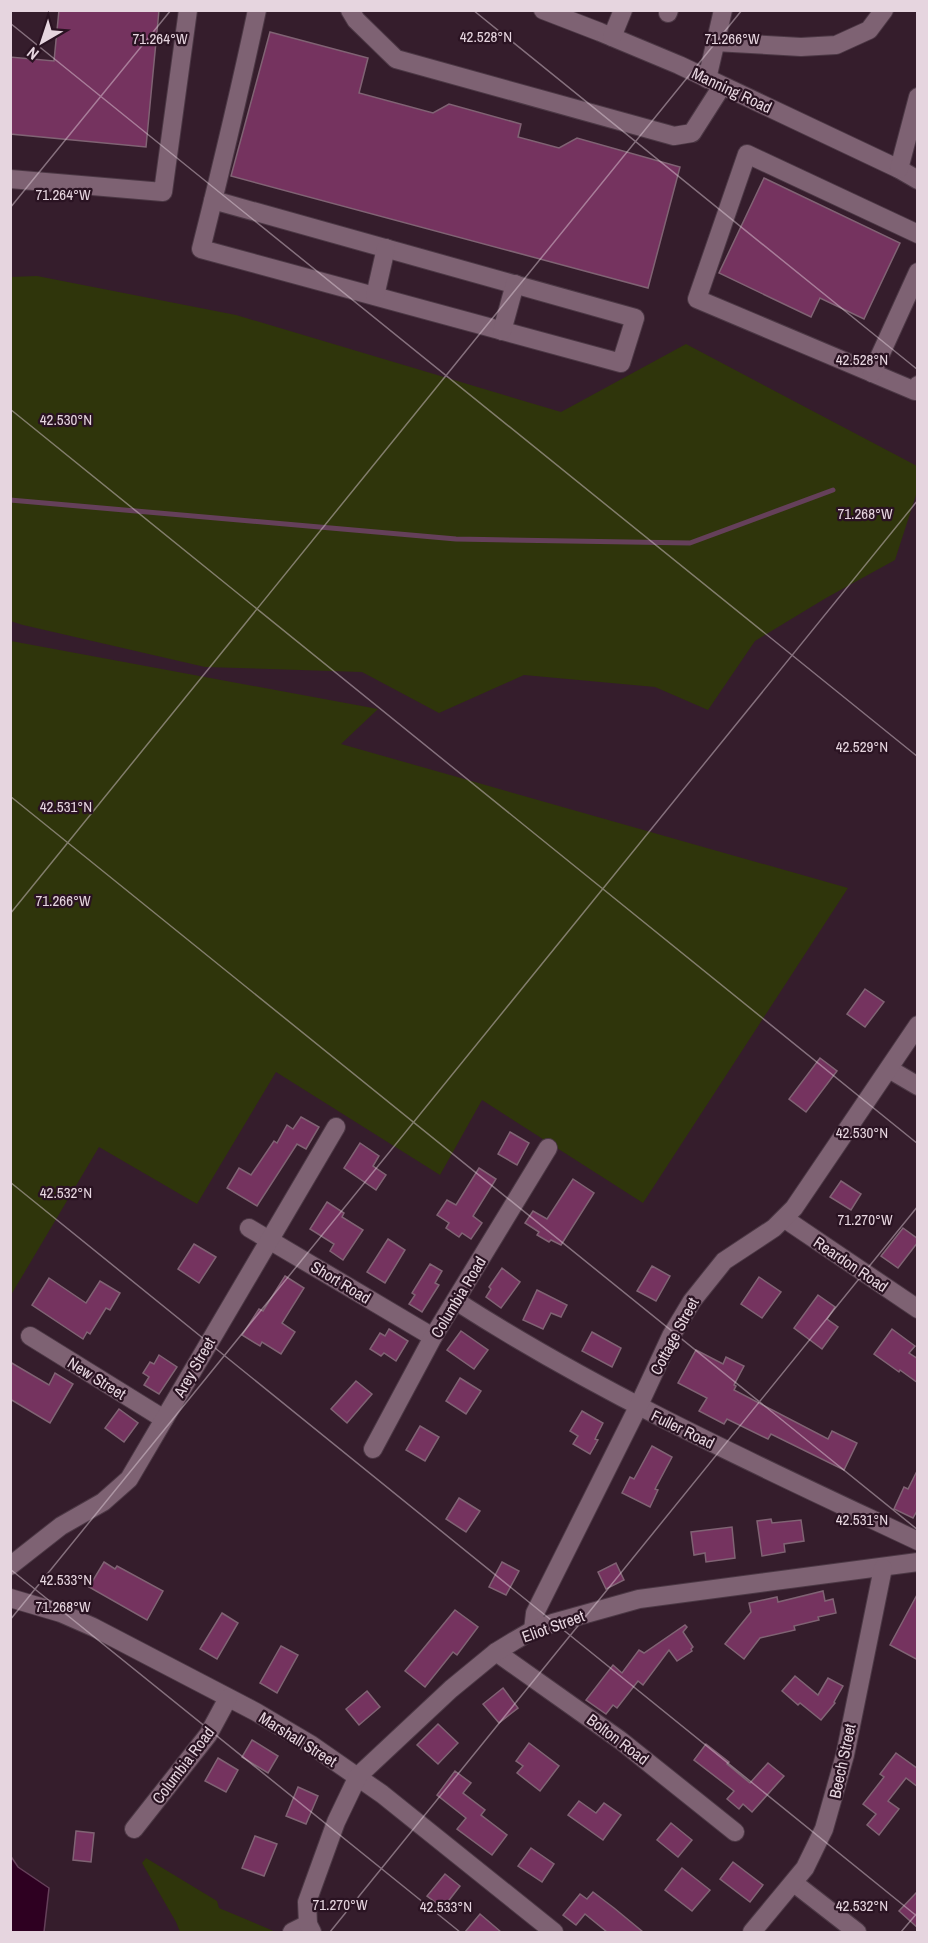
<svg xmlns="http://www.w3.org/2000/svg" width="928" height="1943" viewBox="0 0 928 1943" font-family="'Archivo Narrow',sans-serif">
  <rect width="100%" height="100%" fill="#351d2c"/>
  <g fill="#2f350b">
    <polygon points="37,276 236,315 561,412 686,344 917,466 917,492 895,560 826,598 755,641 708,710 655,687 524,675 439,713 362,672 205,667 23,625 10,621 10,277"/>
    <polygon points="11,641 378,709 341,744 848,888 643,1203 482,1100 440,1175 276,1072 197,1204 99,1147 11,1295"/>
    <polygon points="146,1858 217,1901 219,1908 276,1932 180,1932 176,1922 142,1863"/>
  </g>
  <polygon fill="#2e0021" stroke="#65405a" stroke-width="1.5" points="10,1855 18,1867 49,1888 44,1932 11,1932"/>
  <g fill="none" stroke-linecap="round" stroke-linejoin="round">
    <polyline stroke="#65405a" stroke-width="5" points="10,500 456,539 690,543 833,490"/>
  </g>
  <g fill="#75335f" stroke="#806374" stroke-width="1.5">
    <polygon points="59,10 159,10 146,147 10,134 10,57 54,61"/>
    <polygon points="270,32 368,58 359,93 433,113 449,104 521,124 518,137 559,148 577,138 680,167 648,288 231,176"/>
    <polygon points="764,178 900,243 864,319 820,298 811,317 719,273"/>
    <polygon points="865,989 884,1002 865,1027 847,1014"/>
    <polygon points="820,1058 837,1071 806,1112 789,1099"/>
    <polygon points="301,1117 319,1127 306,1149 297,1144 257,1206 227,1188 239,1168 251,1175 274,1141 277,1143 287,1125 293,1129"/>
    <polygon points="510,1132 529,1143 517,1165 498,1154"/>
    <polygon points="360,1143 379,1156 373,1166 386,1175 376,1190 344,1168"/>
    <polygon points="479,1168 496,1179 473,1216 482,1223 471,1239 462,1233 459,1237 446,1228 449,1223 437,1215 447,1200 456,1205"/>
    <polygon points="573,1179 594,1193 561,1245 551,1240 549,1242 537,1235 539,1232 525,1223 533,1211 547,1219"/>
    <polygon points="841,1181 861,1194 851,1210 830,1197"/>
    <polygon points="327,1202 344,1213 342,1217 363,1230 343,1260 330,1251 334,1244 310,1229"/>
    <polygon points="903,1228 918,1239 918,1242 898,1268 881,1256"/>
    <polygon points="388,1239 405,1250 385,1283 367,1272"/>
    <polygon points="194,1244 216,1257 199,1283 178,1269"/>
    <polygon points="430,1264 442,1271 435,1283 439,1285 422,1312 409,1304 415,1295 412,1293"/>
    <polygon points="652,1266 670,1276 656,1301 637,1291"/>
    <polygon points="502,1268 520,1282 501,1308 486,1297 491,1289 489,1287"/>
    <polygon points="285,1276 304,1288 282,1323 295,1332 281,1354 262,1342 260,1346 242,1335 259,1309 263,1311"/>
    <polygon points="759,1277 781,1292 762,1318 741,1304"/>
    <polygon points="49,1278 86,1303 100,1281 120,1293 110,1310 106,1308 90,1334 87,1332 83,1339 32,1305"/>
    <polygon points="537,1290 567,1305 561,1317 551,1313 543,1329 523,1320"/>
    <polygon points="818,1295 835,1307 827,1319 838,1327 822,1349 794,1328"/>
    <polygon points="389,1329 408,1341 396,1361 384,1353 381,1356 370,1349 380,1333 385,1336"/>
    <polygon points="892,1329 915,1346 909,1353 918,1359 918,1383 900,1370 899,1372 874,1354"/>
    <polygon points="461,1331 488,1350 474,1369 447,1350"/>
    <polygon points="592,1332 621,1348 612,1367 582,1351"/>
    <polygon points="696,1350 723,1364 726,1357 744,1366 734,1385 736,1386 734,1390 828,1439 832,1431 857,1443 844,1470 771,1434 768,1439 727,1419 724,1424 699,1411 707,1398 678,1383"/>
    <polygon points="159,1355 177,1367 159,1394 144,1385 149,1377 143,1373 150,1362 154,1364"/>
    <polygon points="10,1362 49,1385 55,1373 73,1384 50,1423 10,1399"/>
    <polygon points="460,1378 481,1391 466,1414 446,1401"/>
    <polygon points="356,1381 372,1394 347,1423 331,1409"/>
    <polygon points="119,1409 138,1423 124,1442 105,1428"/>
    <polygon points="582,1411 603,1423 595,1439 598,1440 590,1454 573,1444 578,1436 570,1431"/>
    <polygon points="420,1426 439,1437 425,1461 406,1450"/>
    <polygon points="652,1446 672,1457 655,1489 658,1490 650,1507 622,1493 630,1477 634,1479"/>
    <polygon points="918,1469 918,1509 913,1518 894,1509 904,1487 908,1489"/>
    <polygon points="459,1498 480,1511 466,1532 446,1519"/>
    <polygon points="771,1519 772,1523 801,1520 804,1541 784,1544 785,1552 762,1556 757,1521"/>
    <polygon points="732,1527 735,1558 706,1562 705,1553 694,1555 691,1532"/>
    <polygon points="104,1562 115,1569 117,1566 163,1591 147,1620 89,1587"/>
    <polygon points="502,1562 519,1571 506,1595 489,1587"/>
    <polygon points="616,1563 624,1580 606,1589 598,1572"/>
    <polygon points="823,1591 825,1601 833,1599 836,1613 818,1617 819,1620 794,1626 795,1630 760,1638 744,1659 725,1644 751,1612 749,1603 777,1597 778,1602"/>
    <polygon points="918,1593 918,1660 890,1645"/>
    <polygon points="455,1610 478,1627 457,1655 453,1652 425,1687 405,1671"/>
    <polygon points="222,1613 238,1623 217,1659 200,1649"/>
    <polygon points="685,1625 687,1627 683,1632 693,1647 691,1649 692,1651 677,1661 669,1650 643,1685 638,1681 617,1708 613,1705 606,1714 586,1700 613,1665 622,1673 639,1650 644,1653"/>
    <polygon points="281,1646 298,1655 277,1693 260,1683"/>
    <polygon points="795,1676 818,1695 828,1678 843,1686 834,1702 835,1703 821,1720 800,1703 798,1705 782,1691"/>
    <polygon points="503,1688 518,1708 499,1723 483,1704"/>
    <polygon points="367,1691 380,1707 359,1725 346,1709"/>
    <polygon points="438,1724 458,1743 438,1764 417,1745"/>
    <polygon points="252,1740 278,1756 268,1773 242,1757"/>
    <polygon points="529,1743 559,1766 540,1791 517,1773 523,1766 516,1761"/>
    <polygon points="706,1744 729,1762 727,1764 750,1783 768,1763 784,1776 752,1812 743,1804 739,1809 727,1799 734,1791 694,1760"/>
    <polygon points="896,1753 918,1769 918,1787 906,1778 888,1801 899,1809 879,1835 867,1825 876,1814 863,1804 884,1777 880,1774"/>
    <polygon points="218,1758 238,1770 226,1792 205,1781"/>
    <polygon points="455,1771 471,1783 463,1793 485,1810 481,1815 507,1835 492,1855 457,1829 466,1818 437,1795"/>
    <polygon points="298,1787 318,1796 306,1824 286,1816"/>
    <polygon points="579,1801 596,1813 604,1803 621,1815 603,1840 568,1815"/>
    <polygon points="671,1823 692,1840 678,1857 657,1840"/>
    <polygon points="76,1831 94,1833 91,1862 73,1860"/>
    <polygon points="255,1836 277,1844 264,1876 242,1868"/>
    <polygon points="531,1848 554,1864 542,1882 518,1866"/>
    <polygon points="733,1862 763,1885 750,1902 720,1879"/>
    <polygon points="682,1868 710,1890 692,1911 665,1890"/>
    <polygon points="445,1874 460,1886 443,1908 427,1896"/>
    <polygon points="918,1891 918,1928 899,1911"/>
    <polygon points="593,1892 614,1908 643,1932 607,1932 585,1914 576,1925 563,1915 580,1894 587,1899"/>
    <polygon points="480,1914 501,1932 465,1932"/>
  </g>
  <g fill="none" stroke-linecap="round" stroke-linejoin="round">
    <defs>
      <g id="minor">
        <polyline points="350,10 356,20 396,59 674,136 692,133 722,86"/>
        <polyline points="543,10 600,32 679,65 899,169 918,180"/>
        <polyline points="668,13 669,10"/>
        <polyline points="612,37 623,10"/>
        <polyline points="715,42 801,47 836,45 869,30 884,10"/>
        <polyline points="707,79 723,10"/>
        <polyline points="899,169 918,97"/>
        <polyline points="10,179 163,192 188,10"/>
        <path d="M213,200L635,318L621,363L201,249C221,169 240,90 257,10"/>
        <polyline points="918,234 747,154 697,299 915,391 918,385"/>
        <polyline points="375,296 386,248"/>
        <polyline points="502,331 515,284"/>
        <polyline points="872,373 918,272"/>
        <polyline points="889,1069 918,1086"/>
        <polyline points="785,1219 918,1309"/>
        <polyline points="249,1228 433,1337"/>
        <path d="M456,1301C602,1395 761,1467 918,1541"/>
        <polyline points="30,1336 164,1419"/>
        <polyline points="373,1449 433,1337 548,1148"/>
        <polyline points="10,1566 61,1526 103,1502 129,1479 336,1127"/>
        <polyline points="10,1598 61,1613 93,1627 256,1712 310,1744 382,1794 554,1932"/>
        <polyline points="533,1630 535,1613 638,1407 671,1336 692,1301 724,1261 774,1228 794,1208 918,1025"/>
        <polyline points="496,1652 620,1740 735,1832"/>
        <polyline points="134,1829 208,1735 228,1698"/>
        <polyline points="794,1883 857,1932"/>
        <polyline points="292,1932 308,1924"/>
        <polyline points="312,1932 308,1924 307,1902 336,1822 358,1776 451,1689 496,1652 514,1641 533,1630 553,1623 639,1599 918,1562"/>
        <polyline points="752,1932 805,1868 824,1829 845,1755 883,1568"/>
      </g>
    </defs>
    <use href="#minor" stroke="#4c3845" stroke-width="20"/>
    <use href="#minor" stroke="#7e6273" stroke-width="18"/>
  </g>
  <path fill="none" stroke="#e6d5df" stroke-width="1.5" stroke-opacity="0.45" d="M473,10L918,370M10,23L918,757M10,208L171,10M10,409L918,1144M10,796L918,1530M10,914L742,10M10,1182L918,1917M10,1569L460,1932M10,1620L918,500M330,1932L918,1206M901,1932L918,1912"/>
  <g text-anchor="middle" stroke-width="4.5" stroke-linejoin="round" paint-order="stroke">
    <g font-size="16" fill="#e6d5df" stroke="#2a1322">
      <text transform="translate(732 90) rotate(25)" y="6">Manning Road</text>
      <text transform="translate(851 1264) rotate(34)" y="6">Reardon Road</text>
      <text transform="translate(341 1282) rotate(31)" y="6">Short Road</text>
      <text transform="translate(458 1297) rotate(-59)" y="6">Columbia Road</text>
      <text transform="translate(674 1336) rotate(-62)" y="6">Cottage Street</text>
      <text transform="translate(194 1367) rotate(-60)" y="6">Arey Street</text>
      <text transform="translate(97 1378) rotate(32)" y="6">New Street</text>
      <text transform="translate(683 1429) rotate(26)" y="6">Fuller Road</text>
      <text transform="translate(553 1626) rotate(-20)" y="6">Eliot Street</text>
      <text transform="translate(298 1739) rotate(32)" y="6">Marshall Street</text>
      <text transform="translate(618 1739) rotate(37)" y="6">Bolton Road</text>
      <text transform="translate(842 1761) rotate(-78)" y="6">Beech Street</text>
      <text transform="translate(183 1765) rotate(-53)" y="6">Columbia Road</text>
    </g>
  </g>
  <g font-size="15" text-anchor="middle" fill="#e6d5df" stroke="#2a1322" stroke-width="4.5" stroke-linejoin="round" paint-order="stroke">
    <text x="486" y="42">42.528°N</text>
    <text x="160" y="44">71.264°W</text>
    <text x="732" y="44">71.266°W</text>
    <text x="63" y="200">71.264°W</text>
    <text x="862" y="365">42.528°N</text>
    <text x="66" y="425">42.530°N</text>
    <text x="865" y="519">71.268°W</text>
    <text x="862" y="752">42.529°N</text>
    <text x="66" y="812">42.531°N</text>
    <text x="63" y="906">71.266°W</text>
    <text x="862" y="1138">42.530°N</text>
    <text x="66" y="1198">42.532°N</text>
    <text x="865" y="1225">71.270°W</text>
    <text x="862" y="1525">42.531°N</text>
    <text x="66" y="1585">42.533°N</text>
    <text x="63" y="1612">71.268°W</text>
    <text x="340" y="1910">71.270°W</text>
    <text x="862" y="1911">42.532°N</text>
    <text x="446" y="1912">42.533°N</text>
  </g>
  <rect width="928" height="1943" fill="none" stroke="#e6d5df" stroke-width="24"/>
  <g transform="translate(42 42) rotate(219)" stroke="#2a1322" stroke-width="4.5" paint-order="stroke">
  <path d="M0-4.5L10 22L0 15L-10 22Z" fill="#e6d5df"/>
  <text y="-9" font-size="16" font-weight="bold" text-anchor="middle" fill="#e6d5df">N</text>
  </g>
</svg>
